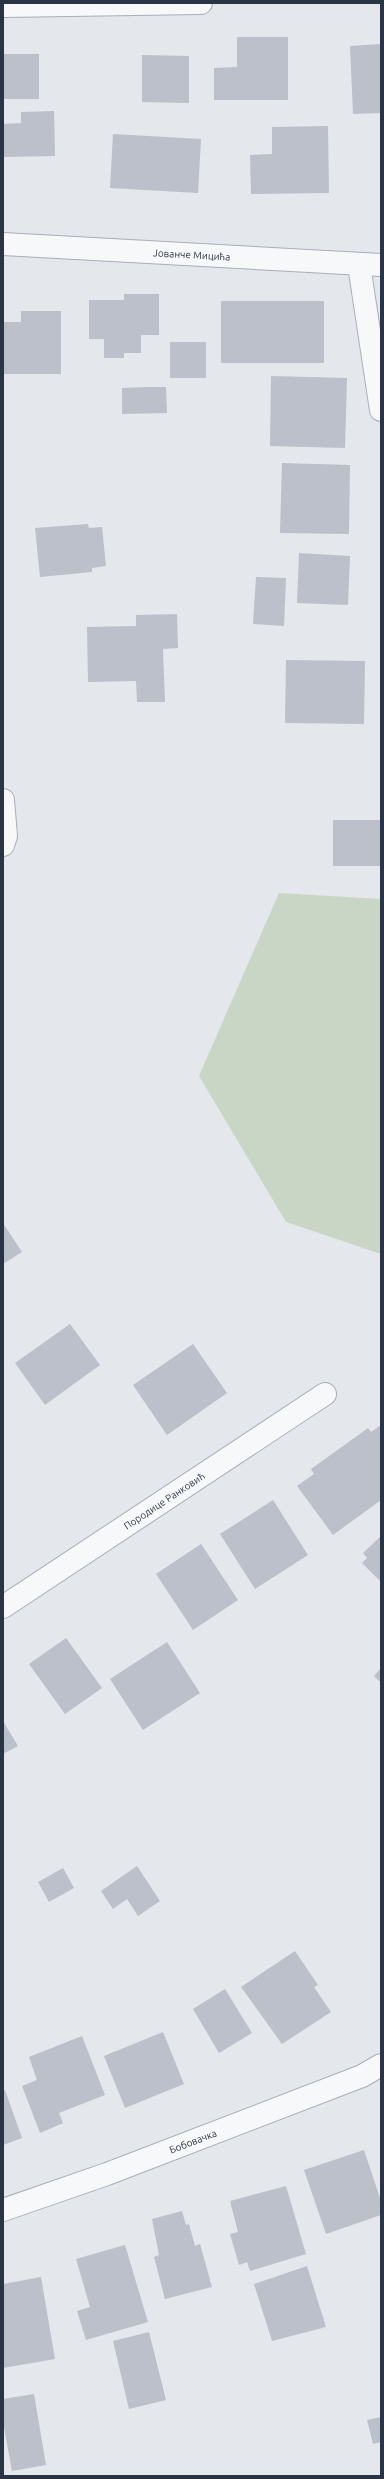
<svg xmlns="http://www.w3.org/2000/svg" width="384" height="2479" viewBox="0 0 384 2479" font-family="Ubuntu,sans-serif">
  <rect width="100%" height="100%" fill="#e4e7ec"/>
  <polygon fill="#c9d6c5" points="279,893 381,899 381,1254 286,1222 199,1076"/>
  <g fill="#bbc0ca">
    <polygon points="237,37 288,37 288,100 214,100 214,68 237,67"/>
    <polygon points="381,44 381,113 353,114 350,46"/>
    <rect x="3" y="54" width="36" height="45"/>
    <polygon points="142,55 189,56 189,103 142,102"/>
    <polygon points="54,111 55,156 3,157 3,124 21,123 21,112"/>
    <polygon points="328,126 329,193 251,194 250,155 272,154 272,127"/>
    <polygon points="113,134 201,139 198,193 110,188"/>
    <polygon points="124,294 159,294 159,335 141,335 141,353 124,353 124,358 104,358 104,339 89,339 89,300 124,300"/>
    <rect x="221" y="301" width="103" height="62"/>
    <polygon points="21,311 61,311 61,374 3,374 3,322 21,322"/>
    <rect x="170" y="342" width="36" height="36"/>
    <polygon points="271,376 347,378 345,448 270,446"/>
    <polygon points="145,387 166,387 167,413 122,414 122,388"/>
    <polygon points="282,463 350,465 349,534 280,533"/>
    <polygon points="88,524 89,528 102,527 106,566 92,568 92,572 40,577 35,528"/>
    <polygon points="299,553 350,556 348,605 297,603"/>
    <polygon points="256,577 286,578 284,626 253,624"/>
    <polygon points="177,614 178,648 163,649 165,702 137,702 136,681 88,682 87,627 136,626 136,615"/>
    <polygon points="286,660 365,661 364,724 285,723"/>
    <rect x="333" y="820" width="48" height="46"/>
    <polygon points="3,1223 22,1252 3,1264"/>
    <polygon points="70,1324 100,1365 45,1405 15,1363"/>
    <polygon points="193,1344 227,1393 167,1435 133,1385"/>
    <polygon points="381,1425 381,1500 333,1535 297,1486 314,1474 311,1469 368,1428 371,1432"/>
    <polygon points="273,1500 308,1555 255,1589 220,1534"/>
    <polygon points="381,1536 381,1582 362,1563 367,1558 363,1553"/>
    <polygon points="201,1544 238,1600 193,1630 156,1574"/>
    <polygon points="66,1638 102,1688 65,1714 29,1664"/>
    <polygon points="167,1642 200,1693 143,1730 110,1679"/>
    <polygon points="381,1668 381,1683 374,1676"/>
    <polygon points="3,1721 18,1746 3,1754"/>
    <polygon points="137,1866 160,1901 138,1916 127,1899 113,1909 101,1891"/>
    <polygon points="63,1868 74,1888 49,1902 38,1882"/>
    <polygon points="295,1951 318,1985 314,1987 331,2012 282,2044 241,1987"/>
    <polygon points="225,1989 252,2033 219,2053 193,2009"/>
    <polygon points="163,2032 184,2084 125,2108 104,2056"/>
    <polygon points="82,2036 105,2095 59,2113 63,2123 40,2133 22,2086 37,2080 29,2057"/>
    <polygon points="5,2090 22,2138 3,2145 3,2091"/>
    <polygon points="364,2150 381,2201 381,2215 326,2234 304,2170"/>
    <polygon points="286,2186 306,2254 250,2271 247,2262 239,2265 230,2234 238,2232 230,2201"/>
    <polygon points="182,2211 186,2225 189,2224 195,2246 200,2244 212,2287 165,2299 154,2257 159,2255 152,2219"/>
    <polygon points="125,2245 148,2322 86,2340 77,2311 90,2307 76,2259"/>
    <polygon points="307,2266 326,2327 272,2341 254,2284"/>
    <polygon points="41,2277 55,2359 3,2368 3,2284"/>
    <polygon points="149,2332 166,2400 129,2409 113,2341"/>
    <polygon points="34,2394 46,2465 12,2471 3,2422 3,2399"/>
    <polygon points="381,2417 381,2442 373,2444 367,2420"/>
  </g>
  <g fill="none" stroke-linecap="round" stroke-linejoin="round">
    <defs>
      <g id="minor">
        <polyline points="3,6 201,3"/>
        <path id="s1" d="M3,244L381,265"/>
        <polyline points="359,265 381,410"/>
        <polyline points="3,800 6,836 3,845"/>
        <path id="s2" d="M3,1607L325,1394"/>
        <path id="s3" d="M3,2210L107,2174L362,2076L381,2065"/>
      </g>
    </defs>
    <use href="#minor" stroke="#a9aeb7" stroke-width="24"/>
    <use href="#minor" stroke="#f7f8fa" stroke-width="22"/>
  </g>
  <g text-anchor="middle" stroke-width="3.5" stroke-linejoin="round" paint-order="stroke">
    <g font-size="10" fill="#2b3445" stroke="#f4f6f9">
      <text dy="4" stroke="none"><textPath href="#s1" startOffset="189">Јованче Мицића</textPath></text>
      <text dy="4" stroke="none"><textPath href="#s2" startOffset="193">Породице Ранковић</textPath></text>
      <text dy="4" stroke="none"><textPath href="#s3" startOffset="202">Бобовачка</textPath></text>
    </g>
  </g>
  <rect width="384" height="2479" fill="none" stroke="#2b3445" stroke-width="8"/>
</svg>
